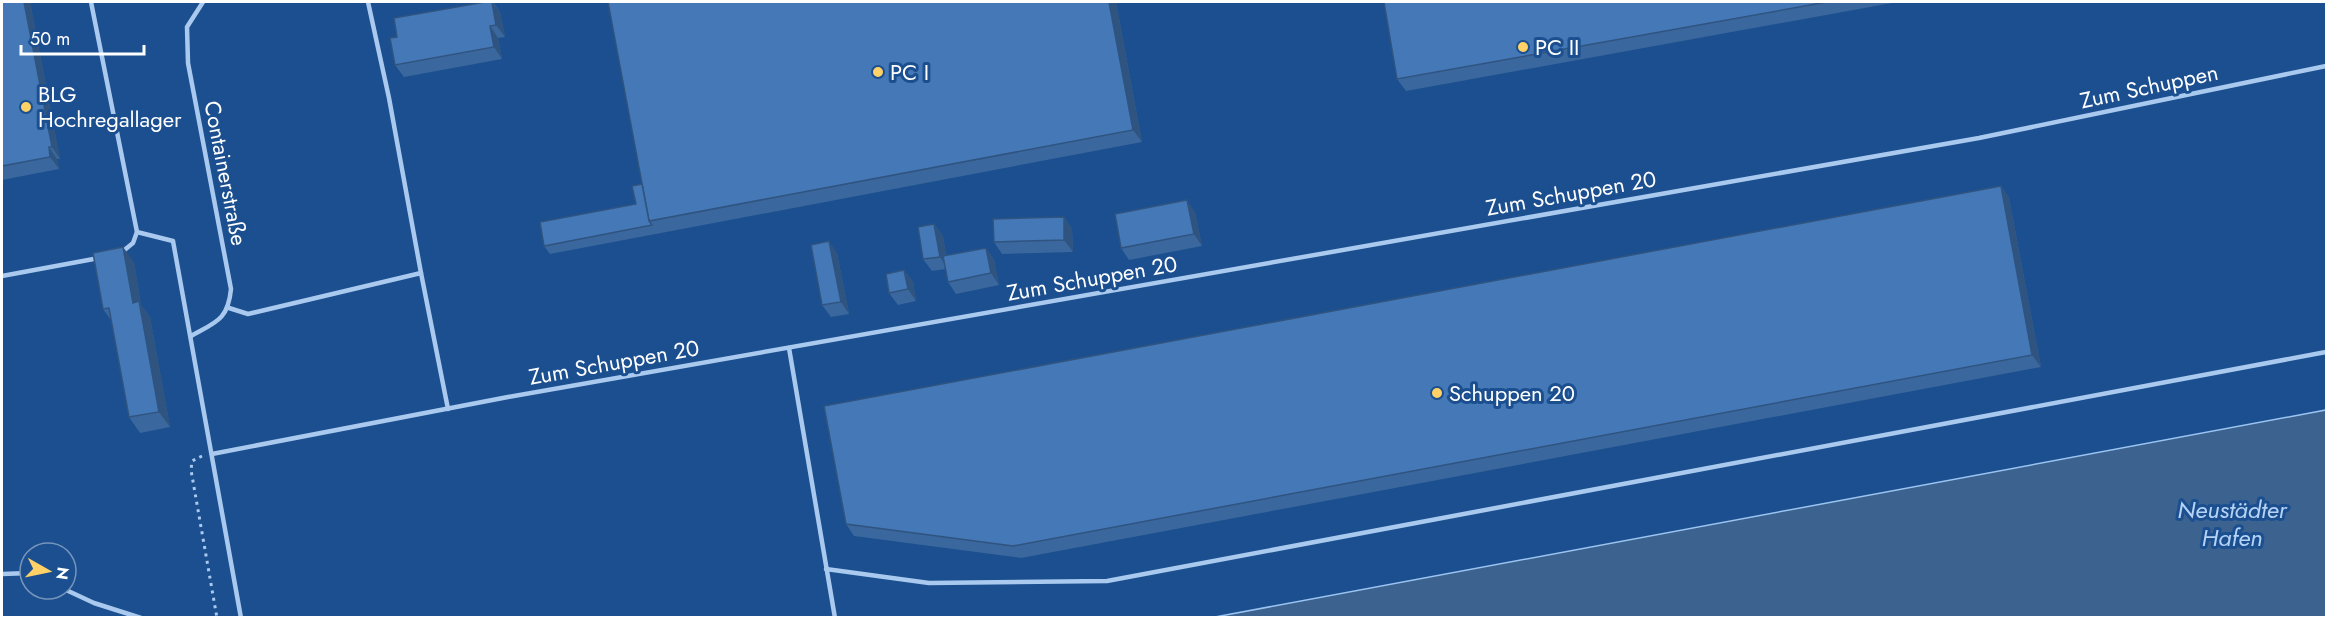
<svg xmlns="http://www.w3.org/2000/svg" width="2328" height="619" viewBox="0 0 2328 619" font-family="Jost,sans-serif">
  <rect width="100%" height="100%" fill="#1b4f8f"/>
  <polygon fill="#3c6290" stroke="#9cc4f0" stroke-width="1.5" points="2326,410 2326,617 1215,617"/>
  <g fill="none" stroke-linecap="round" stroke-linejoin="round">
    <polyline stroke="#a9c9ee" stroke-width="3" stroke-dasharray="3 4.5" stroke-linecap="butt" points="202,456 192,461 191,470 217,618"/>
    <g stroke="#a9c9ee" stroke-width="4.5">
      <polyline points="91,2 137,232 173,241 241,618"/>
      <polyline points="122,252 133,243 137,232"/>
      <polyline points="421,273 448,409"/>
      <polyline points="2,276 99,258"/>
      <polyline points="229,308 248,314 421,273 389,98 368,2"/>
      <path d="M191,336C216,322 228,320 231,289L188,63L187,27L203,2"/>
      <polyline points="789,348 835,618"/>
      <polyline points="212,454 508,397 1979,138 2326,66"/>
      <polyline points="826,569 929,583 1107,581 2326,352"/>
      <polyline points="2,574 30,573"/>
      <polyline points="64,589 94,603 141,618"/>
    </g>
  </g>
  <g fill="#3a679d">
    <polygon points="2,2 30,2 60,159 57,159 59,169 2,180"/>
    <polygon points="485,2 493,2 500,12 505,37 498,38 502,59 404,77 395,65 397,37"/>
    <polygon points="1116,2 1142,142 550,254 544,246 636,204 642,184"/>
    <polygon points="1384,2 1892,2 1892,3 1406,91 1397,79"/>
    <polygon points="2001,186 2009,198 2041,367 1021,558 854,536 846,524"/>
    <polygon points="1195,212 1202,246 1129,260 1121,248"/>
    <polygon points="1064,217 1072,229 1073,252 1002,254 994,242"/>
    <polygon points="934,224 943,236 946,255 986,248 994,260 999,285 956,294 948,282 946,269 932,271 923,259"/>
    <polygon points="837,253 849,314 831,317 822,305"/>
    <polygon points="134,262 141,305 150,317 170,427 140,433 129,417 111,320 103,309"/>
    <polygon points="904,270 913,282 916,301 898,305 889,293"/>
  </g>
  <g fill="#305480">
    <polygon points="24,2 30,2 60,159 52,147"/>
    <polygon points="492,2 500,12 505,37 496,25"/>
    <polygon points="1109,2 1116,2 1142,142 1133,130"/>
    <polygon points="490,26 498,38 502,59 494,47"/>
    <polygon points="49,147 57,159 59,169 50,157"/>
    <polygon points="2001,186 2009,198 2041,367 2032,355"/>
    <polygon points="1187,200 1195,212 1202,246 1194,234"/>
    <polygon points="1064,217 1072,229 1073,252 1064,240"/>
    <polygon points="934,224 943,236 948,269 940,257"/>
    <polygon points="829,241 837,253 849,314 841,302"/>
    <polygon points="123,247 134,262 141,305 150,317 170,427 159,412 133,303"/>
    <polygon points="986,248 994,260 999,285 991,273"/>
    <polygon points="904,270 913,282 916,301 908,289"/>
  </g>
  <g fill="#4478b7" stroke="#305480" stroke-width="1.5">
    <polygon points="2,2 24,2 52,147 49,147 50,157 2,166"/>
    <polygon points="485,2 492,2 496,25 490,26 494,47 395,65 390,38 397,37 394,18"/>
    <polygon points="608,2 1109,2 1133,130 649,221"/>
    <polygon points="1384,2 1827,2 1397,79"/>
    <polygon points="642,184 649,221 652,225 544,246 540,222 636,204 632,186"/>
    <polygon points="2001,186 2032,355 1013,546 846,524 824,406"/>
    <polygon points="1187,200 1194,234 1121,248 1115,214"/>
    <polygon points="1064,217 1064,240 994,242 993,219"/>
    <polygon points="934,224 940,257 923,259 918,227"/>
    <polygon points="829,241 841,302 822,305 811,245"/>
    <polygon points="123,247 133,303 139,301 159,412 129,417 109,308 103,309 93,253"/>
    <polygon points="986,248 991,273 948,282 943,256"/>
    <polygon points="904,270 908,289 889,293 886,274"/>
  </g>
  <g fill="#ffd166" stroke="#1b4f8f" stroke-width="2">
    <circle cx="1523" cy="47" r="6"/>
    <circle cx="878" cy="72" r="6"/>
    <circle cx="26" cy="107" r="6"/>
    <circle cx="1437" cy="393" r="6"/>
  </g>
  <g text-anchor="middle" stroke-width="6" stroke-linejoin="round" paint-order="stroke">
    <g font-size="22" fill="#fff" stroke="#1b4f8f" text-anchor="start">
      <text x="1535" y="55">PC II</text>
      <text x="890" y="80">PC I</text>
      <text x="38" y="102">BLG<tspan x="38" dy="25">Hochregallager</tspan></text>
      <text x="1449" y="401">Schuppen 20</text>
    </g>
    <g font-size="22" fill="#fff" stroke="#1b4f8f">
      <text transform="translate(2149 86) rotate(-12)" y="8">Zum Schuppen</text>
      <text transform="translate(226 173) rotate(79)" y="8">Containerstraße</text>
      <text transform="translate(1571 193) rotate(-10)" y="8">Zum Schuppen 20</text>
      <text transform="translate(1092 278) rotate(-10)" y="8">Zum Schuppen 20</text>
      <text transform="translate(614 362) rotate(-10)" y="8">Zum Schuppen 20</text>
    </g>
    <g font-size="24" font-style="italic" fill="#b5d3f5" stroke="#1b4f8f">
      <text x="2232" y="518">Neustädter<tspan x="2232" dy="28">Hafen</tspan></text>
    </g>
  </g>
  <rect width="2328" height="619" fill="none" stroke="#ffffff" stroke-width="6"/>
  <g transform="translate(48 571) rotate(99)"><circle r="28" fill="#1b4f8f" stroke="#7695bc" stroke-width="1.5"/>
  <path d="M0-4.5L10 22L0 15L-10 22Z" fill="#ffd166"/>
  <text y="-9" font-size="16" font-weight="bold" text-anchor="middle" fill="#ffffff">N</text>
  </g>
  <path d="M21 45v9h123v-9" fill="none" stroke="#ffffff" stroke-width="3"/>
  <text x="30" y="45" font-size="18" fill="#ffffff" stroke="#1b4f8f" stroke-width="4.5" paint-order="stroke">50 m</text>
</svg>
